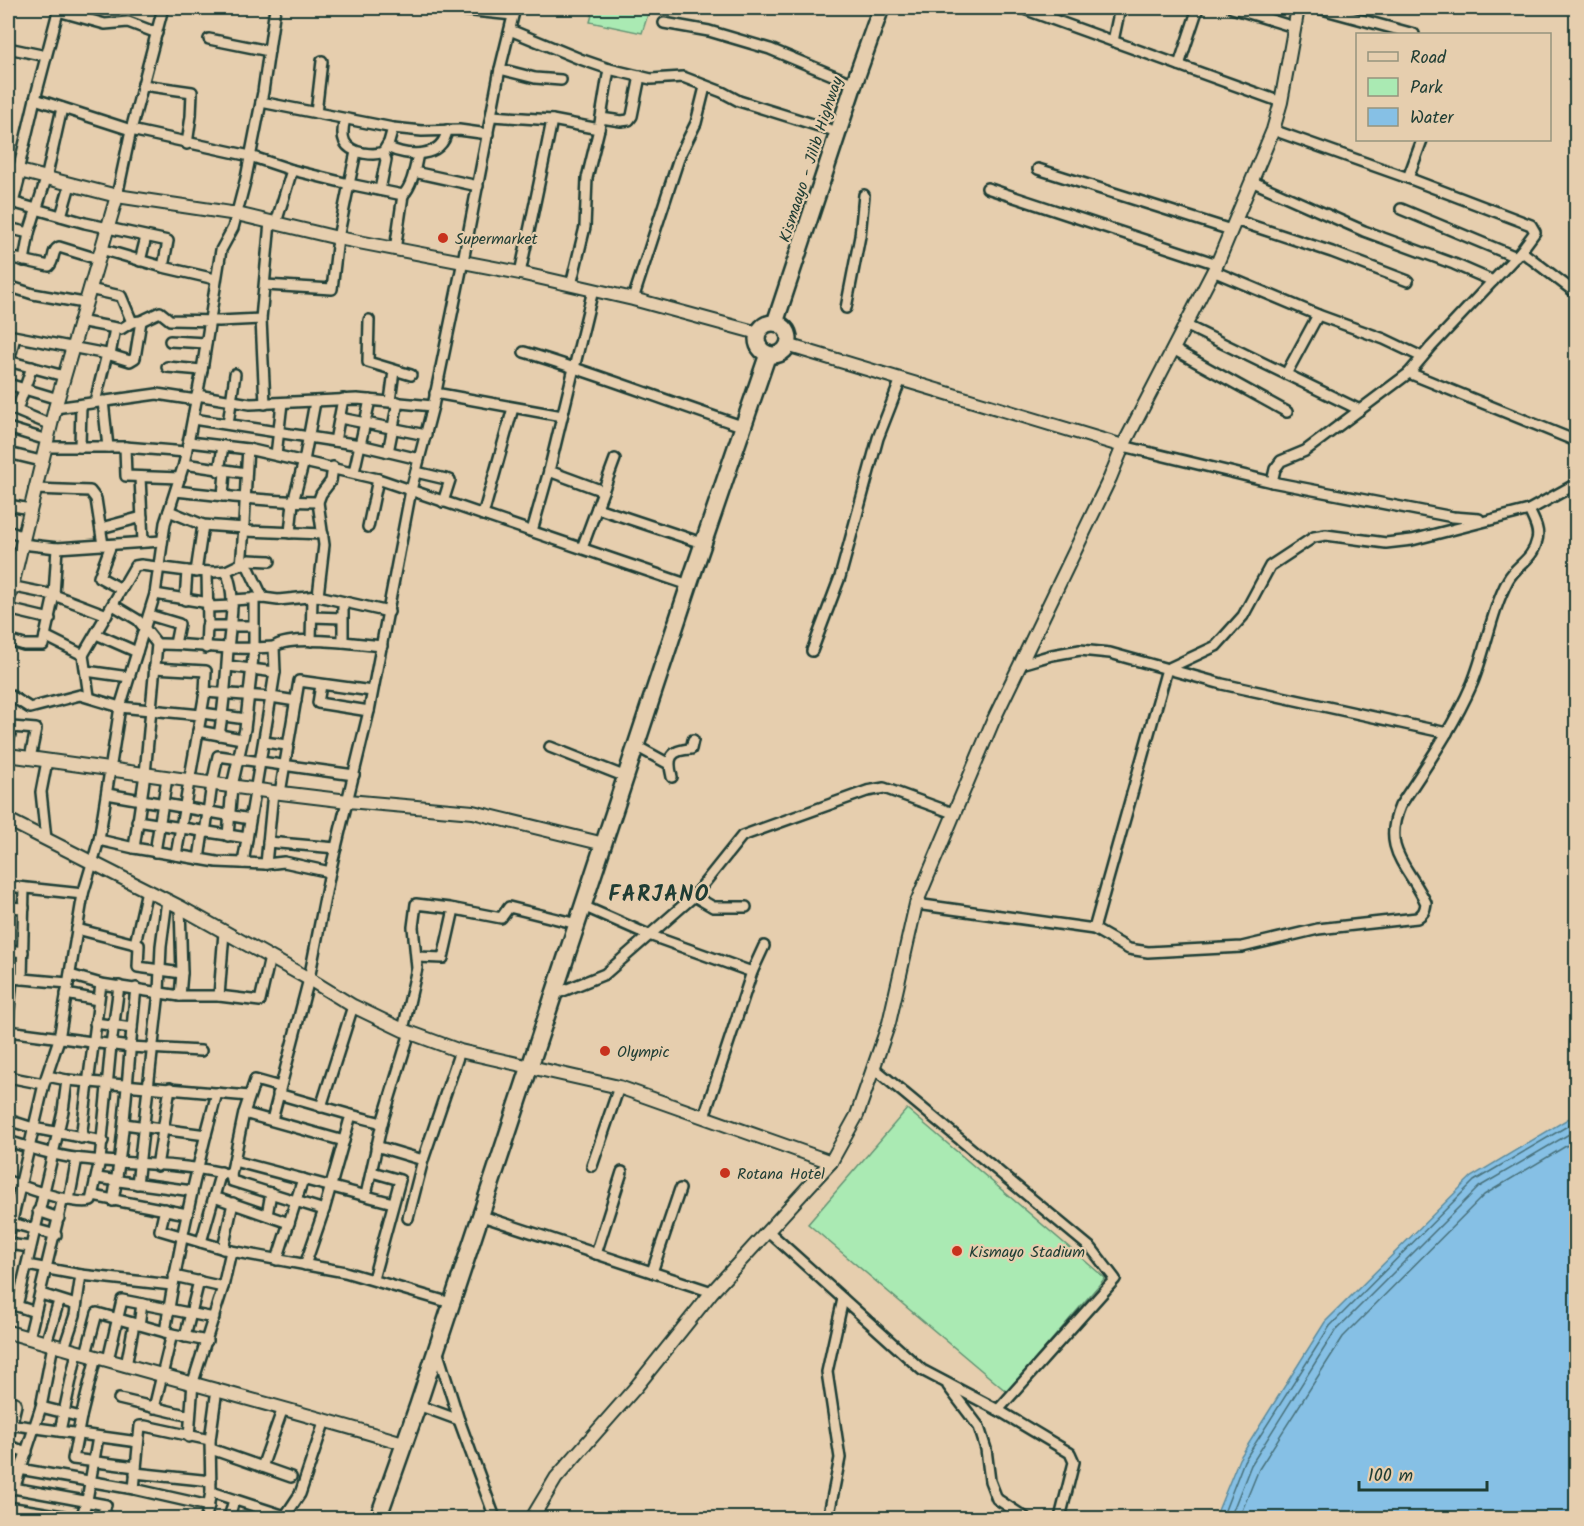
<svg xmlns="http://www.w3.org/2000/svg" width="1584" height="1526" viewBox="0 0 1584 1526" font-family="Kalam,sans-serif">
  <rect width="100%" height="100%" fill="#e6ceae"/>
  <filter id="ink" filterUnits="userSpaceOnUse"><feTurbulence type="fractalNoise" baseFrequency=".0167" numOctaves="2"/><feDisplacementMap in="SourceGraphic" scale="12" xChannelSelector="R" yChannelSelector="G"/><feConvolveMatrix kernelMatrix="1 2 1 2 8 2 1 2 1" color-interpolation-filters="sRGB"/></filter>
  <g filter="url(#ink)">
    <g fill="#aaeab3" stroke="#649474" stroke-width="1.5">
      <polygon points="594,8 650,8 642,33 590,22"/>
      <polygon points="907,1109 1105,1278 1007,1392 808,1224"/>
    </g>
    <polygon fill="#86c0e5" stroke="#5d8c9e" stroke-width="1.5" points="1576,1114 1576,1518 1215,1518 1239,1459 1325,1322 1471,1177"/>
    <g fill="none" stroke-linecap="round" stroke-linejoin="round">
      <g stroke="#48717b" stroke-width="1.5">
        <polyline points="1222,1518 1244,1461 1330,1326 1474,1181 1576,1121"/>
        <polyline points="1230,1518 1251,1465 1335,1331 1479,1187 1576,1130"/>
        <polyline points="1239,1518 1259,1469 1343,1337 1484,1195 1576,1140"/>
      </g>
      <defs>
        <g id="minor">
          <polyline points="444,8 513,15"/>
          <polyline points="1021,8 1281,102"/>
          <polyline points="1232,8 1294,27"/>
          <polyline points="1318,8 1414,34"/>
          <polyline points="58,11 105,24 128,22 157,33"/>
          <polyline points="664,23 709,31 770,49 854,84"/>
          <polyline points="510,30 580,59 609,69 651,79 683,77 722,92 739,101 838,132"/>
          <polyline points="209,39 269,51"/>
          <polyline points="1113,41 1120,8"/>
          <polyline points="8,48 46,56"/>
          <polyline points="1179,65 1198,8"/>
          <polyline points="500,69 535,78 561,80"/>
          <polyline points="143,85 192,92 191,116 187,144"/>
          <polyline points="35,99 131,130 250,156 292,170 349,184 338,238 332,289 265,285"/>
          <polyline points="261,102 393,128 422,131 459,130 488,134"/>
          <polyline points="316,113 322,61"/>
          <polyline points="492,116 552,120 599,129"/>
          <polyline points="601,118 621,121 629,120 632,116 640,76"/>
          <path d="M345,119C340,138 343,149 363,153C370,154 375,155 383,152L389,142L393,128"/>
          <path d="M387,147C407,157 443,159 447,130"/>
          <path d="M356,152L349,184L403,195C413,185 415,167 418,154"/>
          <polyline points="1038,169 1231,230"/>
          <polyline points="18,171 35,99 59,8"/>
          <polyline points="414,172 478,186"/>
          <polyline points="1408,178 1422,140"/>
          <polyline points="1251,181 1364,231 1454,264 1493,281"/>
          <polyline points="987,188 1217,264"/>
          <polyline points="380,190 386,160 383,152"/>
          <polyline points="117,196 131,130 163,8"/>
          <polyline points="8,201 85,223 168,241 163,267 215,279"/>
          <polyline points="13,203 21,172"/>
          <polyline points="1401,209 1516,257"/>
          <polyline points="61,216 70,185"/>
          <polyline points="1235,220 1332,252 1408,281"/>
          <polyline points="276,223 292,170"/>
          <polyline points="8,228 29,233"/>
          <polyline points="101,249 163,267"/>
          <polyline points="395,250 403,195"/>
          <polyline points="1521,251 1576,293"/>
          <path d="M8,257L49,266C55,261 51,251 59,247L98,259"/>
          <polyline points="24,261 29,233 46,179 62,108"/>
          <polyline points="140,261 146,237"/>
          <polyline points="1213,271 1318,315 1384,339 1422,357"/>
          <path d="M520,273C531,222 542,171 552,120"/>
          <polyline points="571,285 585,227 587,178 599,129 609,69"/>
          <polyline points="8,286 33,294 84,303"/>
          <polyline points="89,289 121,296 132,322"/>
          <polyline points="633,299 680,155 696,123 705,87"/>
          <polyline points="846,308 860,236 864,195"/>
          <polyline points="369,320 368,362 411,375"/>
          <polyline points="79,321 121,329 132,322 141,321 160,312 170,320 219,321 261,319"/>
          <polyline points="1185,325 1360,410"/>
          <polyline points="8,335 107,354 130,361 135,358 141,321"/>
          <polyline points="170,341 206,343"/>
          <polyline points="1173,349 1287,412"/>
          <path d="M524,352C598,374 669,402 742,426"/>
          <polyline points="110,355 115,328"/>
          <polyline points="8,361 64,376"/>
          <polyline points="9,361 15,337"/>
          <polyline points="167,367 202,370"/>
          <polyline points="1409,373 1576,441"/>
          <polyline points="1286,374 1318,315"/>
          <polyline points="8,384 58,399"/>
          <polyline points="435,393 562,416"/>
          <polyline points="197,395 250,404 357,399 433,406"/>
          <polyline points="103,401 108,447"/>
          <polyline points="390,401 394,371"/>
          <polyline points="95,402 107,354"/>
          <polyline points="265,404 261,319 270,222"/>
          <polyline points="8,407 51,425"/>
          <polyline points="55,408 157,394 196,400"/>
          <polyline points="17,410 32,367"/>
          <polyline points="340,418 426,435"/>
          <polyline points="193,419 360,445 419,459"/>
          <polyline points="228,424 235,374"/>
          <polyline points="8,428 47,440"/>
          <polyline points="335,441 343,399"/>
          <polyline points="189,442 248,449 378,479 689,585"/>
          <polyline points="1123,446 1272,482 1453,517 1479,519"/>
          <polyline points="45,447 125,447 186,452"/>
          <polyline points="80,447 81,405"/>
          <polyline points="125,447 126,476 180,478"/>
          <polyline points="388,452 398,402"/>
          <polyline points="8,453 41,461"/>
          <polyline points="276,455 282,403"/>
          <polyline points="184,464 246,473"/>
          <polyline points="219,471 223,446"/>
          <polyline points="549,471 603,491"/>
          <polyline points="354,472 370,400"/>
          <polyline points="416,472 450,480 443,502"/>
          <polyline points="140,477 143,542"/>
          <polyline points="1272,482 1275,469 1281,461 1305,451 1409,373 1431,347 1521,251 1535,232 1531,225 1408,178 1273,130"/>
          <polyline points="34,489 90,491 96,499 103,545"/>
          <path d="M176,491C224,496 271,502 318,502"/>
          <polyline points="223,496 225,472"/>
          <polyline points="8,505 30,509"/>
          <polyline points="597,508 702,543"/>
          <polyline points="169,511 203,525 245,528"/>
          <polyline points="483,515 513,408"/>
          <polyline points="368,527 378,479"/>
          <polyline points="101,528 142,517"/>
          <polyline points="8,531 23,537"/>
          <polyline points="245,531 323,534"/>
          <polyline points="532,531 549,471 593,290"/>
          <polyline points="290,533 293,502 304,461 315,402"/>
          <polyline points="22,544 57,548 162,541"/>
          <polyline points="111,545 99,577 121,589"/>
          <polyline points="582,548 615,459"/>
          <polyline points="246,562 263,598"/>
          <path d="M241,565C245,526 245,488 248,449"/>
          <polyline points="196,572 203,525"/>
          <polyline points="207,572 208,626"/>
          <polyline points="10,586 54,595 107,615"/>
          <polyline points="155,594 209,603"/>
          <polyline points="318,596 324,545 318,502 321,494 331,481 333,467"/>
          <polyline points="254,598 254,648 274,647"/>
          <polyline points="185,600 187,571"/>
          <polyline points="233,600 263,598 278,600 318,596 389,612"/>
          <polyline points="343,602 343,642 382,646"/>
          <polyline points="113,605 138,620 157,644 145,774 134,848"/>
          <polyline points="209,607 232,606"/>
          <polyline points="8,609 50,619"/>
          <polyline points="149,615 179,624 175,644"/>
          <polyline points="313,617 342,618"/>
          <polyline points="96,634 137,652"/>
          <polyline points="45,636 83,655"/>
          <polyline points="8,640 24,645 43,645 54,595 57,548"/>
          <polyline points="311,641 312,597"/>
          <path d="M157,644C189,643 221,650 254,648L245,729L232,786L228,836"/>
          <polyline points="206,648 207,626 254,626"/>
          <polyline points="812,651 840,577 878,438 901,379"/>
          <polyline points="1021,664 1052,655 1080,650 1110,653 1222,684 1447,733"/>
          <polyline points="228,666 275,672"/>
          <polyline points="154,668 206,671 205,692 201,715"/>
          <polyline points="86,671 129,677"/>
          <polyline points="321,685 318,703 369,711"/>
          <polyline points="205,692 271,697 296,701"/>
          <polyline points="8,694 30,708 80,695 120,707 201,715 176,855"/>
          <polyline points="89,696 83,655 135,566 141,565 187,571 214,572 226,571 249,560 270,561"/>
          <polyline points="202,713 246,719"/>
          <polyline points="198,731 242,739"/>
          <path d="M219,735C224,707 226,679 228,650C230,623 237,597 226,571"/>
          <polyline points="8,742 12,727 36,729 30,758"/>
          <polyline points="264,742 287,745"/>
          <polyline points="636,746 669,764"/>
          <polyline points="550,747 626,777"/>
          <path d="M672,777C667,758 670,750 691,749L693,740"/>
          <polyline points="280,793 299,681 372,691"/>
          <polyline points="107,794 250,819"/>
          <polyline points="137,821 247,838"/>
          <polyline points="205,833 212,784 218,756 354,775"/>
          <polyline points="46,839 41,792 47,761"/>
          <polyline points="99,840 134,848 217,862 266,864 284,862 330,872"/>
          <polyline points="268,842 336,848"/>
          <polyline points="155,852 167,778"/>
          <polyline points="199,859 203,832"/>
          <path d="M243,863L271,697L275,672L274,647C286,637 327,641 343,642"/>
          <polyline points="266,864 273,792"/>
          <polyline points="8,886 83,894"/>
          <polyline points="694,896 713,907 746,907"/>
          <path d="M916,904L1094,929L1129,949L1148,952L1242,947L1318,929L1417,918C1423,914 1425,911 1426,903C1409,866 1381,851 1400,806C1426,766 1453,728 1472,684C1486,650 1491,612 1508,580C1516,565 1533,560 1537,540C1540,530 1533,519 1529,510"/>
          <polyline points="583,906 649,935 752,972"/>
          <polyline points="8,907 24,908"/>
          <polyline points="77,929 139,945 138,967 182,973"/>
          <polyline points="1094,929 1167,669 1216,646 1243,616 1270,566 1314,537 1326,535 1386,543 1412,540 1529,510 1576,484"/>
          <polyline points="135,944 147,890"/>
          <polyline points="8,950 23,952"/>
          <polyline points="417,957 443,958 454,909"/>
          <polyline points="8,972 12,973 12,978 8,1021"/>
          <polyline points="70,975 101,984 180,996 219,996 260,1001 270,957"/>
          <polyline points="12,978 68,983"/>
          <polyline points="22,979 24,888"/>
          <polyline points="66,994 98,1000"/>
          <polyline points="553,995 605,974 694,896 742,836 867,791 884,788 953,813"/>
          <polyline points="180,996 182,973 180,907"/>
          <polyline points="219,996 224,932"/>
          <polyline points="95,1023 132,1028"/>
          <polyline points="403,1030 417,968 413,927 416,904 450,908 501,918 509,907 577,924"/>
          <polyline points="8,1031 130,1047 201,1051"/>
          <polyline points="874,1068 1092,1249 1115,1279 998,1410"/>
          <polyline points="47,1076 67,1080 249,1096"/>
          <polyline points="8,1077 44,1084"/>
          <polyline points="280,1087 255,1080 244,1113 344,1141"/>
          <polyline points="278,1094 351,1115 324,1210 305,1265"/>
          <polyline points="321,1107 353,1006"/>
          <polyline points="244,1113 231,1175 232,1181 324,1210"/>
          <polyline points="351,1115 382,1123"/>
          <polyline points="704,1117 752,972 764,946"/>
          <polyline points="8,1120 33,1128 103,1141"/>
          <polyline points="272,1120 309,979 330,872 369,711 411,490 433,406 463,261 500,69 515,8"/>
          <polyline points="124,1124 206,1135"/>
          <polyline points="81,1138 101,984"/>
          <path d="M8,1141C30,1148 52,1155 75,1158C127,1165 180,1162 231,1175"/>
          <polyline points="376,1146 423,1160 408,1218"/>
          <polyline points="423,1160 460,1051"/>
          <polyline points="234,1161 393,1203"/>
          <polyline points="157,1166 170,1088"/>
          <polyline points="592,1166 619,1087"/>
          <polyline points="372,1172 400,1180 373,1279"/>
          <polyline points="97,1178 192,1191"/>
          <path d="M8,1181C24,1187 76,1206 91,1201L100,1160L111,1045L119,986"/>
          <polyline points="137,1184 159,992 161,946 167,900"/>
          <polyline points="366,1195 382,1123 410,1032"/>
          <polyline points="93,1196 187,1214"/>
          <polyline points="214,1197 289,1223"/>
          <polyline points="69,1200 77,1158"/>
          <path d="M113,1201C126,1130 128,1059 136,988"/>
          <polyline points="165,1209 160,1230 231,1251 345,1272 451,1303"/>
          <polyline points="38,1211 59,1218"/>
          <polyline points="267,1215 271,1193"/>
          <polyline points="479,1215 712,1292"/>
          <polyline points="8,1222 56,1235"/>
          <polyline points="769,1232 922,1370 998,1410 1070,1453 1074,1462 1060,1518"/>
          <polyline points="8,1238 44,1084 59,1039 83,894 99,840 120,707 155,594 165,523 184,464 202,370 221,250 233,228 246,178 263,92 275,8"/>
          <polyline points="201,1242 221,1172"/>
          <polyline points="8,1244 30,1247"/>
          <polyline points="223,1249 233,1203"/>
          <polyline points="596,1254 622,1172"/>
          <polyline points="277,1260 303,1179"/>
          <polyline points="27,1265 81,1275 172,1285"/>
          <polyline points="652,1272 680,1189"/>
          <polyline points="174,1276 223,1287"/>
          <polyline points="41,1294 76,1305"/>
          <polyline points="8,1303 35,1312"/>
          <polyline points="17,1306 63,1111 67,1080"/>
          <polyline points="139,1325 142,1304"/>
          <path d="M165,1332C178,1251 195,1172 217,1093"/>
          <polyline points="185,1337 199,1281"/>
          <polyline points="29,1338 63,1198"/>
          <polyline points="46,1343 59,1301"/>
          <polyline points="64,1348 75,1315 81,1275"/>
          <polyline points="437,1350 459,1420 495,1518"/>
          <polyline points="86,1354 97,1313 172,1334 207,1341"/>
          <polyline points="108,1360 122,1300 214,1318"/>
          <polyline points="126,1366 134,1324"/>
          <polyline points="948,1386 979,1427 986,1449 990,1481 997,1499 1026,1518"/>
          <polyline points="119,1399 190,1416"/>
          <polyline points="8,1400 15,1402 16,1405 8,1438"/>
          <polyline points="418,1405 459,1420"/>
          <polyline points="41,1407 81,1417 73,1459 136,1467"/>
          <polyline points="154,1408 172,1334"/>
          <polyline points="81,1417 96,1357"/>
          <polyline points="8,1424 138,1442"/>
          <polyline points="60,1431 77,1352"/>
          <polyline points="189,1437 193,1382 223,1287 231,1251"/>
          <polyline points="8,1446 27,1452"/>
          <polyline points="211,1449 291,1477"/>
          <polyline points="8,1467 134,1489 209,1506"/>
          <polyline points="262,1467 283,1408"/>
          <polyline points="135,1473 211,1481"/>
          <polyline points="8,1487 106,1505 101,1518"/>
          <polyline points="14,1489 41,1407 53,1345"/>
          <polyline points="134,1489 140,1426 145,1426 210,1440"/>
          <polyline points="211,1492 285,1516"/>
          <polyline points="8,1507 63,1516"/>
          <polyline points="81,1518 87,1500 98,1437"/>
          <polyline points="206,1518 211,1492 210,1440 217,1389"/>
          <polyline points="229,1518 234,1500"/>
          <polyline points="284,1518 300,1494 325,1420"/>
          <polyline points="826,1518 829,1514 840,1458 827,1372 843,1299"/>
        </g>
        <g id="tertiary">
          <polyline points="8,168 117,196 237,214 338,238 520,273 633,299 758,333"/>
          <polyline points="787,345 1123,446"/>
          <polyline points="8,602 55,408 117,196"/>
          <polyline points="8,755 273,792 348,801 473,812 604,844"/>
          <polyline points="8,820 180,907 309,979 353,1006 403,1030 460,1051 619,1087 831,1162"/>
          <path d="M8,1332C139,1370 272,1404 403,1443"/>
          <polyline points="532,1518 556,1478 636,1387 712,1292 831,1162 857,1115 889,1023 916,904 993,721 1110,478 1123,446 1217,264 1273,130 1281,102 1298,8"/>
        </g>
        <g id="primary">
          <polyline points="775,323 854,84 881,8"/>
          <circle cx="773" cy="339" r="16"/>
          <polyline points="378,1518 418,1405 693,573 768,354"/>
        </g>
      </defs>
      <use href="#minor" stroke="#1f3d34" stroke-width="14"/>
      <use href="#tertiary" stroke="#1f3d34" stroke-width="16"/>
      <use href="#primary" stroke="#1f3d34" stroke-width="20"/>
      <use href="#minor" stroke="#e6ceae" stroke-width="9"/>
      <use href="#tertiary" stroke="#e6ceae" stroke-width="12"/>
      <use href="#primary" stroke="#e6ceae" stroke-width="15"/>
    </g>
  </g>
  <g fill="#c8321e" stroke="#e6ceae" stroke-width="2">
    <circle cx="443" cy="238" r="6"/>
    <circle cx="605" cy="1051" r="6"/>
    <circle cx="725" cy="1173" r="6"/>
    <circle cx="957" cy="1251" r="6"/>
  </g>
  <g text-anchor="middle" stroke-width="4.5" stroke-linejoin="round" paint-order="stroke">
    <g font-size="16" fill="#1f3d34" stroke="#e6ceae">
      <text transform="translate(810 159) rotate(-72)" y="6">Kismaayo - Jilib Highway</text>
    </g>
    <g font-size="16" fill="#1f3d34" stroke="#e6ceae" text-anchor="start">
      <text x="455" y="244">Supermarket</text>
      <text x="617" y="1057">Olympic</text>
      <text x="737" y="1179">Rotana Hotel</text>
      <text x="969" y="1257">Kismayo Stadium</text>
    </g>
    <g font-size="22" font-weight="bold" letter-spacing="1.5" fill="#1f3d34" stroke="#e6ceae">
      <text x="659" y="901">FARJANO</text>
    </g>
  </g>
  <rect width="1584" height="1526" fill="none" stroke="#e6ceae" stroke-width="30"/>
  <rect x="15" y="15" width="1554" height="1496" fill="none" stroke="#1f3d34" stroke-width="2" filter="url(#ink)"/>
  <rect x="1356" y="33" width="195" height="108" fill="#e6ceae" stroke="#96947d" stroke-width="1.5"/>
  <rect x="1368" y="52" width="30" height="9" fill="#e6ceae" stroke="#96947d" stroke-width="1.5"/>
  <text x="1410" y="63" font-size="18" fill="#1f3d34">Road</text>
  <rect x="1368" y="78" width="30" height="18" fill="#aaeab3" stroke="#96947d" stroke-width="1.5"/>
  <text x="1410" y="93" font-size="18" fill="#1f3d34">Park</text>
  <rect x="1368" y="108" width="30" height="18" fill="#86c0e5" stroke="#96947d" stroke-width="1.5"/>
  <text x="1410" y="123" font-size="18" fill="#1f3d34">Water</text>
  <path d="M1359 1481v9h128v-9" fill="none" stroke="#1f3d34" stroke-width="3"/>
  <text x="1368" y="1481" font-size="18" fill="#1f3d34" stroke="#e6ceae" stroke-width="4.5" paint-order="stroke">100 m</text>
</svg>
